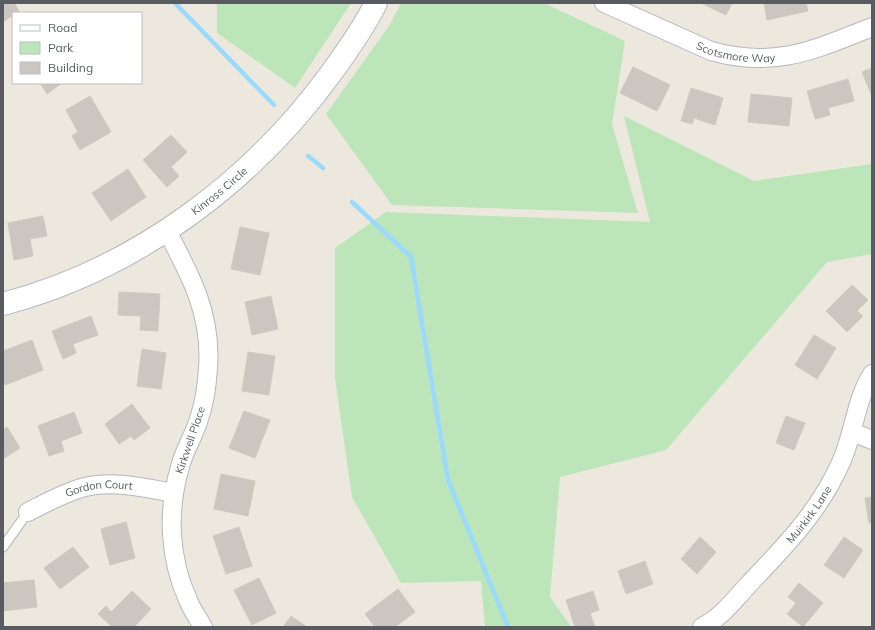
<svg xmlns="http://www.w3.org/2000/svg" width="875" height="630" viewBox="0 0 875 630" font-family="Mulish,sans-serif">
  <rect width="100%" height="100%" fill="#ece8de"/>
  <g fill="#bce5b9">
    <polygon points="217,3 351,3 295,88 217,33"/>
    <polygon points="401,3 544,3 625,41 612,124 638,213 392,205 326,114 389,26"/>
    <polygon points="624,116 754,181 872,164 872,254 827,262 666,450 560,477 550,597 571,627 485,627 481,581 401,583 352,497 335,378 335,248 386,212 650,222"/>
  </g>
  <g fill="none" stroke-linecap="round" stroke-linejoin="round">
    <g stroke="#9bdaff" stroke-width="4.5">
      <polyline points="175,3 274,105"/>
      <polyline points="308,156 323,168"/>
      <polyline points="352,202 411,257 448,480 508,627"/>
    </g>
  </g>
  <g fill="#cbc6c0" stroke="#d0c9bd">
    <polygon points="3,3 14,3 19,11 13,13 13,15 3,22"/>
    <polygon points="701,3 732,3 726,15"/>
    <polygon points="764,3 806,3 808,11 767,20"/>
    <polygon points="633,67 670,85 657,111 620,93"/>
    <polygon points="872,68 872,96 862,72"/>
    <polygon points="848,79 854,101 828,108 830,115 815,119 807,91"/>
    <polygon points="40,83 62,83 47,94"/>
    <polygon points="691,88 723,98 715,125 694,118 692,124 681,121"/>
    <polygon points="751,94 792,98 789,126 748,122"/>
    <polygon points="90,96 111,132 80,150 72,136 78,132 66,110"/>
    <polygon points="171,135 187,152 171,167 179,176 167,187 143,160"/>
    <polygon points="128,169 146,197 111,221 92,193"/>
    <polygon points="43,216 47,236 30,239 33,256 14,260 8,223"/>
    <polygon points="240,227 269,233 260,275 231,269"/>
    <polygon points="852,285 868,300 857,311 863,316 847,332 826,311"/>
    <polygon points="119,292 160,294 158,331 140,330 141,316 118,315"/>
    <polygon points="271,296 278,329 252,335 245,302"/>
    <polygon points="91,316 98,335 73,344 76,353 63,359 52,331"/>
    <polygon points="814,335 836,348 817,379 795,365"/>
    <polygon points="32,340 43,370 5,385 3,380 3,351"/>
    <polygon points="142,349 166,353 161,389 137,386"/>
    <polygon points="248,352 275,356 269,395 242,391"/>
    <polygon points="132,404 150,428 134,440 131,436 119,444 105,424"/>
    <polygon points="244,411 270,420 255,458 229,448"/>
    <polygon points="74,412 82,433 61,441 64,451 49,456 38,426"/>
    <polygon points="786,416 805,423 794,450 776,443"/>
    <polygon points="7,427 20,448 3,459 3,430"/>
    <polygon points="221,474 255,481 248,516 214,509"/>
    <polygon points="872,497 872,522 869,523 865,498"/>
    <polygon points="126,522 135,558 110,565 101,529"/>
    <polygon points="239,527 252,566 226,574 213,536"/>
    <polygon points="700,537 716,552 697,574 681,559"/>
    <polygon points="844,537 863,550 844,578 824,565"/>
    <polygon points="73,547 89,567 60,589 44,568"/>
    <polygon points="645,561 653,584 626,594 618,571"/>
    <polygon points="259,578 276,613 252,625 234,590"/>
    <polygon points="34,580 37,607 3,611 3,583"/>
    <polygon points="799,583 823,603 803,627 787,614 796,603 788,597"/>
    <polygon points="398,589 415,612 395,627 375,627 365,614"/>
    <polygon points="132,591 151,609 134,627 112,627 98,614 106,606 111,612"/>
    <polygon points="593,591 599,610 590,613 595,627 575,627 566,600"/>
    <polygon points="291,616 307,627 283,627"/>
  </g>
  <g fill="none" stroke-linecap="round" stroke-linejoin="round">
    <defs>
      <polyline id="lane" points="3,547 28,512"/>
      <g id="street">
        <path id="s1" d="M604,3L711,51C775,69 814,50 872,27"/>
        <path d="M167,231C191,276 212,315 208,368C207,386 204,405 198,422C193,437 184,451 180,467C167,511 169,558 188,600C192,610 198,618 203,627"/>
        <polyline points="852,432 872,440"/>
        <path id="s2" d="M28,512C46,503 65,492 85,487C115,480 144,488 174,493"/>
        <path id="s3" d="M702,627C721,618 735,599 749,584C786,545 820,511 842,460C854,432 856,400 872,374"/>
      </g>
      <g id="secondary">
        <path id="s4" d="M3,304C136,269 252,182 332,72C348,50 364,27 376,3"/>
      </g>
    </defs>
    <use href="#lane" stroke="#b5b8bc" stroke-width="11"/>
    <use href="#street" stroke="#b5b8bc" stroke-width="20"/>
    <use href="#secondary" stroke="#b2b7bc" stroke-width="24"/>
    <use href="#lane" stroke="#fff" stroke-width="9"/>
    <use href="#street" stroke="#fff" stroke-width="18"/>
    <use href="#secondary" stroke="#fff" stroke-width="22"/>
  </g>
  <g text-anchor="middle" stroke-width="3" stroke-linejoin="round" paint-order="stroke">
    <g font-size="11" fill="#585c60" stroke="#fff">
      <text dy="4" stroke="none"><textPath href="#s1" startOffset="142">Scotsmore Way</textPath></text>
      <text dy="4" stroke="none"><textPath href="#s4" startOffset="246">Kinross Circle</textPath></text>
      <text transform="translate(190 440) rotate(-71)" y="4">Kirkwell Place</text>
      <text dy="4" stroke="none"><textPath href="#s2" startOffset="76">Gordon Court</textPath></text>
      <text dy="4" stroke="none"><textPath href="#s3" startOffset="156">Muirkirk Lane</textPath></text>
    </g>
  </g>
  <rect width="875" height="630" fill="none" stroke="#585c60" stroke-width="8"/>
  <rect x="12" y="12" width="130" height="72" fill="#ffffff" stroke="#bcbebf"/>
  <rect x="20" y="25" width="20" height="6" fill="#ffffff" stroke="#bcbebf"/>
  <text x="48" y="32" font-size="12" fill="#585c60">Road</text>
  <rect x="20" y="42" width="20" height="12" fill="#bce5b9" stroke="#bcbebf"/>
  <text x="48" y="52" font-size="12" fill="#585c60">Park</text>
  <rect x="20" y="62" width="20" height="12" fill="#cbc6c0" stroke="#bcbebf"/>
  <text x="48" y="72" font-size="12" fill="#585c60">Building</text>
</svg>
